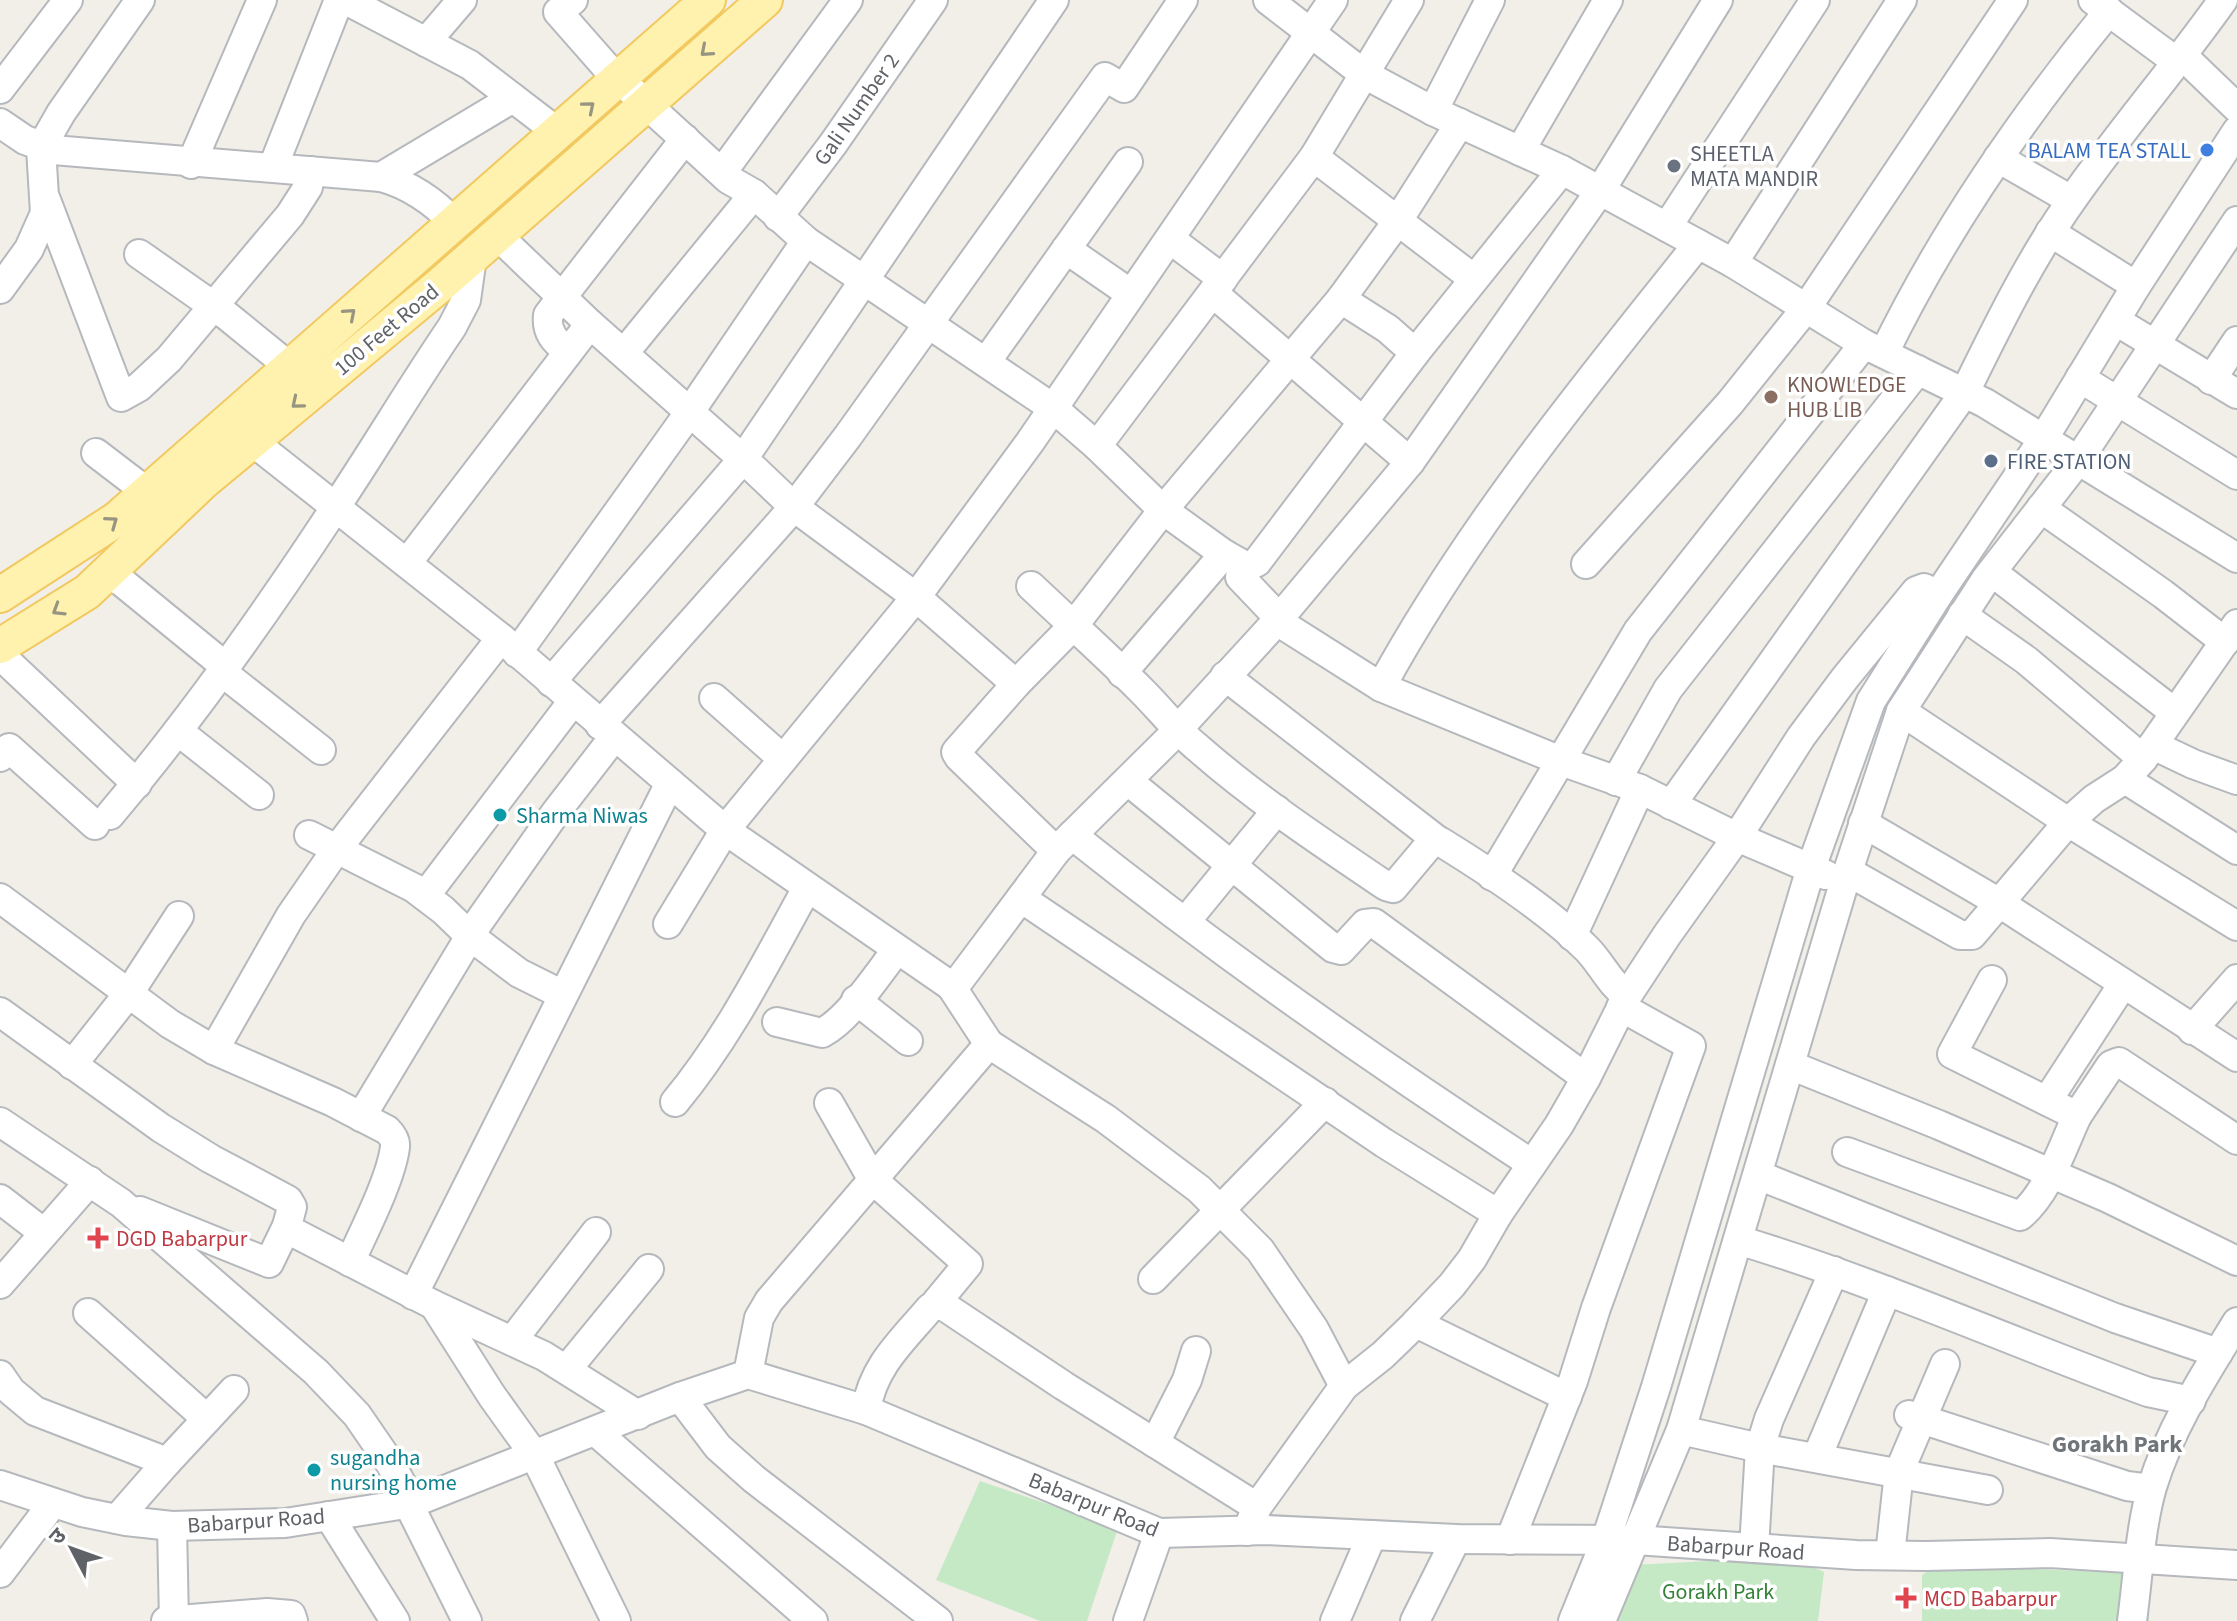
<svg xmlns="http://www.w3.org/2000/svg" width="2237" height="1621" viewBox="0 0 2237 1621" font-family="'Source Sans 3','Noto Sans Devanagari',sans-serif">
  <rect width="100%" height="100%" fill="#f1efe8"/>
  <g fill="#c5e8c5">
    <polygon points="980,1481 1118,1528 1087,1621 1040,1621 936,1580"/>
    <polygon points="1710,1561 1805,1564 1824,1572 1818,1621 1612,1621 1631,1565"/>
    <polygon points="1934,1568 2006,1568 2149,1574 2149,1621 1922,1621 1922,1575"/>
  </g>
  <g fill="none" stroke-linecap="round" stroke-linejoin="round">
    <defs>
      <g id="minor">
        <polyline points="346,0 470,65 547,124 556,135"/>
        <polyline points="573,0 558,12 609,70 728,179 754,194 806,241 1053,408 1097,446 1163,510 1224,554 1247,567"/>
        <polyline points="1268,0 1364,74 1433,111 1562,170 1733,263 1864,344 1985,403 2237,558"/>
        <polyline points="2093,0 2177,62"/>
        <polyline points="426,42 462,0"/>
        <polyline points="2183,56 2237,108"/>
        <polyline points="0,89 68,0"/>
        <polyline points="1433,111 1490,0"/>
        <path d="M0,123L25,140L53,150L381,177C408,184 435,202 454,223"/>
        <polyline points="1520,151 1608,0"/>
        <polyline points="1314,157 1474,279"/>
        <polyline points="1998,158 2071,200"/>
        <polyline points="191,164 262,0"/>
        <polyline points="273,167 339,0"/>
        <polyline points="723,171 848,0"/>
        <polyline points="381,177 513,98"/>
        <polyline points="46,200 121,397 139,387 169,359 290,215 308,187 310,171"/>
        <polyline points="778,217 833,144 933,0"/>
        <polyline points="1667,227 1815,0"/>
        <polyline points="2050,232 2136,286"/>
        <polyline points="1170,239 1223,279"/>
        <polyline points="1066,249 1131,294"/>
        <polyline points="139,254 226,315 290,367"/>
        <polyline points="1733,263 1902,0"/>
        <polyline points="0,289 29,249 45,213 41,148 61,113 140,0"/>
        <polyline points="1213,293 1410,462"/>
        <polyline points="1341,299 1388,329 1415,353"/>
        <polyline points="2116,321 2237,394"/>
        <polyline points="590,324 753,468 794,507 916,597 1016,684"/>
        <path d="M568,352C555,341 546,333 548,315L685,139"/>
        <polyline points="624,353 754,194"/>
        <path d="M1884,353C1944,230 2022,117 2109,11"/>
        <polyline points="986,362 1128,162"/>
        <polyline points="2080,378 2237,475"/>
        <polyline points="2211,380 2237,341"/>
        <polyline points="252,441 501,638 725,830 951,986 989,1044 1106,1119 1199,1189 1260,1250 1314,1329 1344,1386"/>
        <polyline points="1097,446 1314,157 1409,0"/>
        <polyline points="96,453 147,492"/>
        <polyline points="2041,508 2163,594 2225,642"/>
        <polyline points="407,563 590,324 497,235"/>
        <polyline points="1586,564 1730,403 1807,307 2013,0"/>
        <polyline points="1992,572 2174,712"/>
        <polyline points="107,574 122,582 226,667"/>
        <path d="M1031,586C1068,621 1106,655 1142,691C1161,710 1177,731 1198,748C1256,799 1321,842 1386,886L1393,888L1430,844L1441,842C1488,871 1548,910 1587,949C1601,963 1610,984 1627,996"/>
        <polyline points="1962,615 2026,660 2143,759"/>
        <polyline points="1279,618 1240,577 1247,567 1257,562 1415,353 1562,170"/>
        <polyline points="1277,621 1381,687 1561,761 1640,789 1737,837 1826,875"/>
        <polyline points="517,653 689,413 806,241"/>
        <polyline points="0,655 137,784"/>
        <polyline points="222,672 321,750"/>
        <polyline points="1122,673 1224,554"/>
        <polyline points="1225,676 1437,840"/>
        <polyline points="551,682 743,459 1054,0"/>
        <path d="M1381,687C1468,528 1585,385 1698,244"/>
        <polyline points="714,698 783,759"/>
        <polyline points="1901,711 2068,822 2237,926"/>
        <polyline points="600,725 794,507 848,436 1105,77 1124,88 1183,0"/>
        <polyline points="178,731 259,795"/>
        <polyline points="2153,745 2193,764 2237,780"/>
        <polyline points="0,757 9,748 95,825"/>
        <polyline points="2125,779 2237,850"/>
        <polyline points="1128,781 1333,948 1341,950 1365,924 1374,923 1586,1078"/>
        <polyline points="1616,781 1668,689 1918,370"/>
        <path d="M1671,805L1965,392C1997,327 2030,259 2072,200C2120,131 2175,68 2223,0"/>
        <path d="M110,815C191,719 264,616 333,511C374,450 411,387 452,327L466,300L472,257"/>
        <polyline points="1863,823 1998,902 2237,1057"/>
        <polyline points="309,835 414,888 443,910 470,936 519,973 563,995"/>
        <path d="M1072,835C1220,953 1374,1061 1532,1164"/>
        <polyline points="1056,851 959,757 956,752 1016,684 1074,625 1163,510 1341,299 1397,222 1460,123"/>
        <polyline points="1849,872 1960,935 1972,935 2068,822 2094,799 2125,779 2143,759 2237,624"/>
        <polyline points="1492,876 1638,631 1864,344"/>
        <polyline points="425,896 573,701"/>
        <path d="M0,898L170,1024L214,1050L333,1102L387,1130C392,1135 396,1140 395,1147C391,1179 364,1231 350,1262"/>
        <polyline points="1021,898 1384,1143 1498,1214"/>
        <polyline points="1186,921 1277,810"/>
        <polyline points="668,924 725,830 916,597 1030,442 1333,0"/>
        <polyline points="1572,936 1640,789"/>
        <polyline points="1992,980 1952,1054 2077,1116 2111,1065 2119,1062 2237,1140"/>
        <polyline points="951,986 958,982 1056,851 1168,740 1277,621 1410,462 1600,191 1718,0"/>
        <polyline points="856,1000 908,1041"/>
        <polyline points="0,1012 161,1128 211,1159 288,1200 292,1207 287,1226 289,1230 434,1305 544,1356 638,1415"/>
        <path d="M777,1022L822,1033C849,1019 877,975 896,951"/>
        <polyline points="2192,1030 2237,979"/>
        <polyline points="214,1050 291,915 336,850 501,638"/>
        <polyline points="72,1065 129,993 179,916"/>
        <polyline points="1790,1065 1939,1125 2108,1198 2237,1261"/>
        <polyline points="2047,1101 2123,984"/>
        <path d="M675,1102C729,1037 766,962 807,888"/>
        <polyline points="829,1103 873,1180 968,1264 935,1304"/>
        <polyline points="361,1117 478,923 556,812 614,737"/>
        <polyline points="0,1122 121,1203 316,1372 357,1415 390,1463 412,1503"/>
        <path d="M1847,1152L2020,1216C2048,1193 2062,1148 2077,1116"/>
        <polyline points="1758,1175 2115,1318 2218,1353"/>
        <polyline points="0,1199 44,1233"/>
        <polyline points="140,1211 269,1263 287,1226"/>
        <path d="M1738,1240C1878,1282 2011,1342 2148,1392L2191,1401"/>
        <polyline points="1153,1279 1325,1102"/>
        <polyline points="0,1284 90,1181"/>
        <polyline points="413,1295 670,783"/>
        <polyline points="434,1305 492,1396 535,1456 616,1621"/>
        <polyline points="88,1313 207,1419"/>
        <polyline points="1416,1323 1567,1397"/>
        <polyline points="512,1341 596,1232"/>
        <polyline points="567,1369 649,1269"/>
        <polyline points="748,1374 759,1318 769,1301 989,1044"/>
        <polyline points="0,1375 11,1391 35,1411 167,1462 117,1519"/>
        <polyline points="680,1397 718,1447 754,1479 938,1621"/>
        <path d="M866,1410C873,1366 902,1341 930,1308L941,1304L1064,1386L1257,1507"/>
        <polyline points="1909,1415 2127,1486 2151,1489"/>
        <polyline points="1681,1430 1760,1448 1988,1490"/>
        <polyline points="595,1431 813,1621"/>
        <polyline points="1155,1443 1187,1380 1196,1351"/>
        <polyline points="1817,1457 1887,1291"/>
        <polyline points="167,1462 234,1390"/>
        <polyline points="0,1485 82,1512 126,1521 172,1526 285,1523 412,1503 680,1397 748,1374 866,1410 1159,1533 1267,1530 1456,1539 1635,1540 1856,1555 1926,1556 2050,1553 2237,1565"/>
        <polyline points="408,1503 467,1621"/>
        <polyline points="329,1516 395,1621"/>
        <polyline points="172,1526 174,1621"/>
        <polyline points="1247,1531 1257,1507 1344,1386 1383,1355 1414,1325 1452,1285 1472,1259 1498,1214 1559,1125 1586,1078 1627,996 1667,935 1737,837 1801,737 1845,678 1916,591 1924,588 1938,595"/>
        <polyline points="1510,1540 1573,1381 1596,1308 1691,1046 1621,1007"/>
        <polyline points="1754,1548 1760,1448 1769,1419 1834,1271"/>
        <polyline points="1890,1555 1899,1472 1945,1364"/>
        <polyline points="0,1573 53,1503"/>
        <polyline points="166,1621 267,1613 291,1615 293,1621"/>
        <polyline points="1128,1621 1159,1533"/>
        <polyline points="1335,1621 1372,1535"/>
        <polyline points="1415,1621 1456,1539"/>
        <polyline points="1573,1621 1606,1540 1656,1387 1811,868 1871,701 1938,595 2044,438 2136,286 2237,131"/>
        <polyline points="1601,1621 1681,1430 1844,883 1901,711 1986,579 2077,462 2237,221"/>
        <path d="M2132,1621C2138,1577 2140,1529 2152,1487C2170,1428 2205,1374 2237,1322"/>
      </g>
      <g id="major">
        <polyline points="0,595 117,519 708,0"/>
        <polyline points="0,646 87,592 203,482 440,285 765,0"/>
      </g>
    </defs>
    <use href="#minor" stroke="#b5b8bc" stroke-width="32"/>
    <use href="#major" stroke="#f2c960" stroke-width="38"/>
    <use href="#minor" stroke="#fff" stroke-width="28"/>
    <use href="#major" stroke="#fff2af" stroke-width="34"/>
  </g>
  <defs><path id="oneway-chevron" d="M-2-3.5L2.5 0L-2 3.5" fill="none" stroke-width="1.6" stroke-linecap="round" stroke-linejoin="round" transform="scale(2)"/></defs>
  <g stroke="#979581">
    <use href="#oneway-chevron" transform="translate(706 51) rotate(139)"/>
    <use href="#oneway-chevron" transform="translate(589 107) rotate(-40)"/>
    <use href="#oneway-chevron" transform="translate(350 314) rotate(-41)"/>
    <use href="#oneway-chevron" transform="translate(297 403) rotate(140)"/>
    <use href="#oneway-chevron" transform="translate(112 522) rotate(-36)"/>
    <use href="#oneway-chevron" transform="translate(58 610) rotate(148)"/>
  </g>
  <circle fill="#3f7fe0" stroke="#fff" stroke-width="3" cx="2207" cy="150" r="8"/>
  <circle fill="#6b7280" stroke="#fff" stroke-width="3" cx="1674" cy="166" r="8"/>
  <circle fill="#8d6e63" stroke="#fff" stroke-width="3" cx="1771" cy="397" r="8"/>
  <circle fill="#5c6f8a" stroke="#fff" stroke-width="3" cx="1991" cy="461" r="8"/>
  <g fill="#0f9aa8" stroke="#fff" stroke-width="3">
    <circle cx="500" cy="815" r="8"/>
    <circle cx="314" cy="1470" r="8"/>
  </g>
  <g fill="#e0444e" stroke="#fff" stroke-width="3">
    <path d="M94 1226h8v8h8v8h-8v8h-8v-8h-8v-8h8z"/>
    <path d="M1902 1586h8v8h8v8h-8v8h-8v-8h-8v-8h8z"/>
  </g>
  <g text-anchor="middle" stroke-width="7" stroke-linejoin="round" paint-order="stroke">
    <g font-size="22" fill="#5f6368" stroke="#fff">
      <text transform="translate(856 109) rotate(-55)" y="8">Gali Number 2</text>
      <text transform="translate(386 329) rotate(-40)" y="8">100 Feet Road</text>
      <text transform="translate(1094 1504) rotate(22)" y="8">Babarpur Road</text>
      <text transform="translate(256 1520) rotate(-4)" y="8">Babarpur Road</text>
      <text transform="translate(1736 1547) rotate(4)" y="8">Babarpur Road</text>
    </g>
    <g font-size="22" fill="#366cbe" stroke="#fff" text-anchor="end">
      <text x="2191" y="158">BALAM TEA STALL</text>
    </g>
    <g font-size="22" fill="#5b616d" stroke="#fff" text-anchor="start">
      <text x="1690" y="161">SHEETLA<tspan x="1690" dy="25">MATA MANDIR</tspan></text>
    </g>
    <g font-size="22" fill="#785e54" stroke="#fff" text-anchor="start">
      <text x="1787" y="392">KNOWLEDGE<tspan x="1787" dy="25">HUB LIB</tspan></text>
    </g>
    <g font-size="22" fill="#4e5e75" stroke="#fff" text-anchor="start">
      <text x="2007" y="469">FIRE STATION</text>
    </g>
    <g font-size="22" fill="#0d838f" stroke="#fff" text-anchor="start">
      <text x="516" y="823">Sharma Niwas</text>
      <text x="330" y="1465">sugandha<tspan x="330" dy="25">nursing home</tspan></text>
    </g>
    <g font-size="22" fill="#be3a42" stroke="#fff" text-anchor="start">
      <text x="116" y="1246">DGD Babarpur</text>
      <text x="1924" y="1606">MCD Babarpur</text>
    </g>
    <g font-size="22" fill="#348238" stroke="#fff">
      <text x="1718" y="1599">Gorakh Park</text>
    </g>
    <g font-size="24" font-weight="bold" fill="#70757a" stroke="#fff">
      <text x="2117" y="1452">Gorakh Park</text>
    </g>
  </g>
  <g transform="translate(72 1549) rotate(311)" stroke="#ffffff" stroke-width="6" paint-order="stroke">
  <path d="M0-6L14 30L0 20L-14 30Z" fill="#5f6368"/>
  <text y="-12" font-size="22" font-weight="bold" text-anchor="middle" fill="#5f6368">उ</text>
  </g>
</svg>
